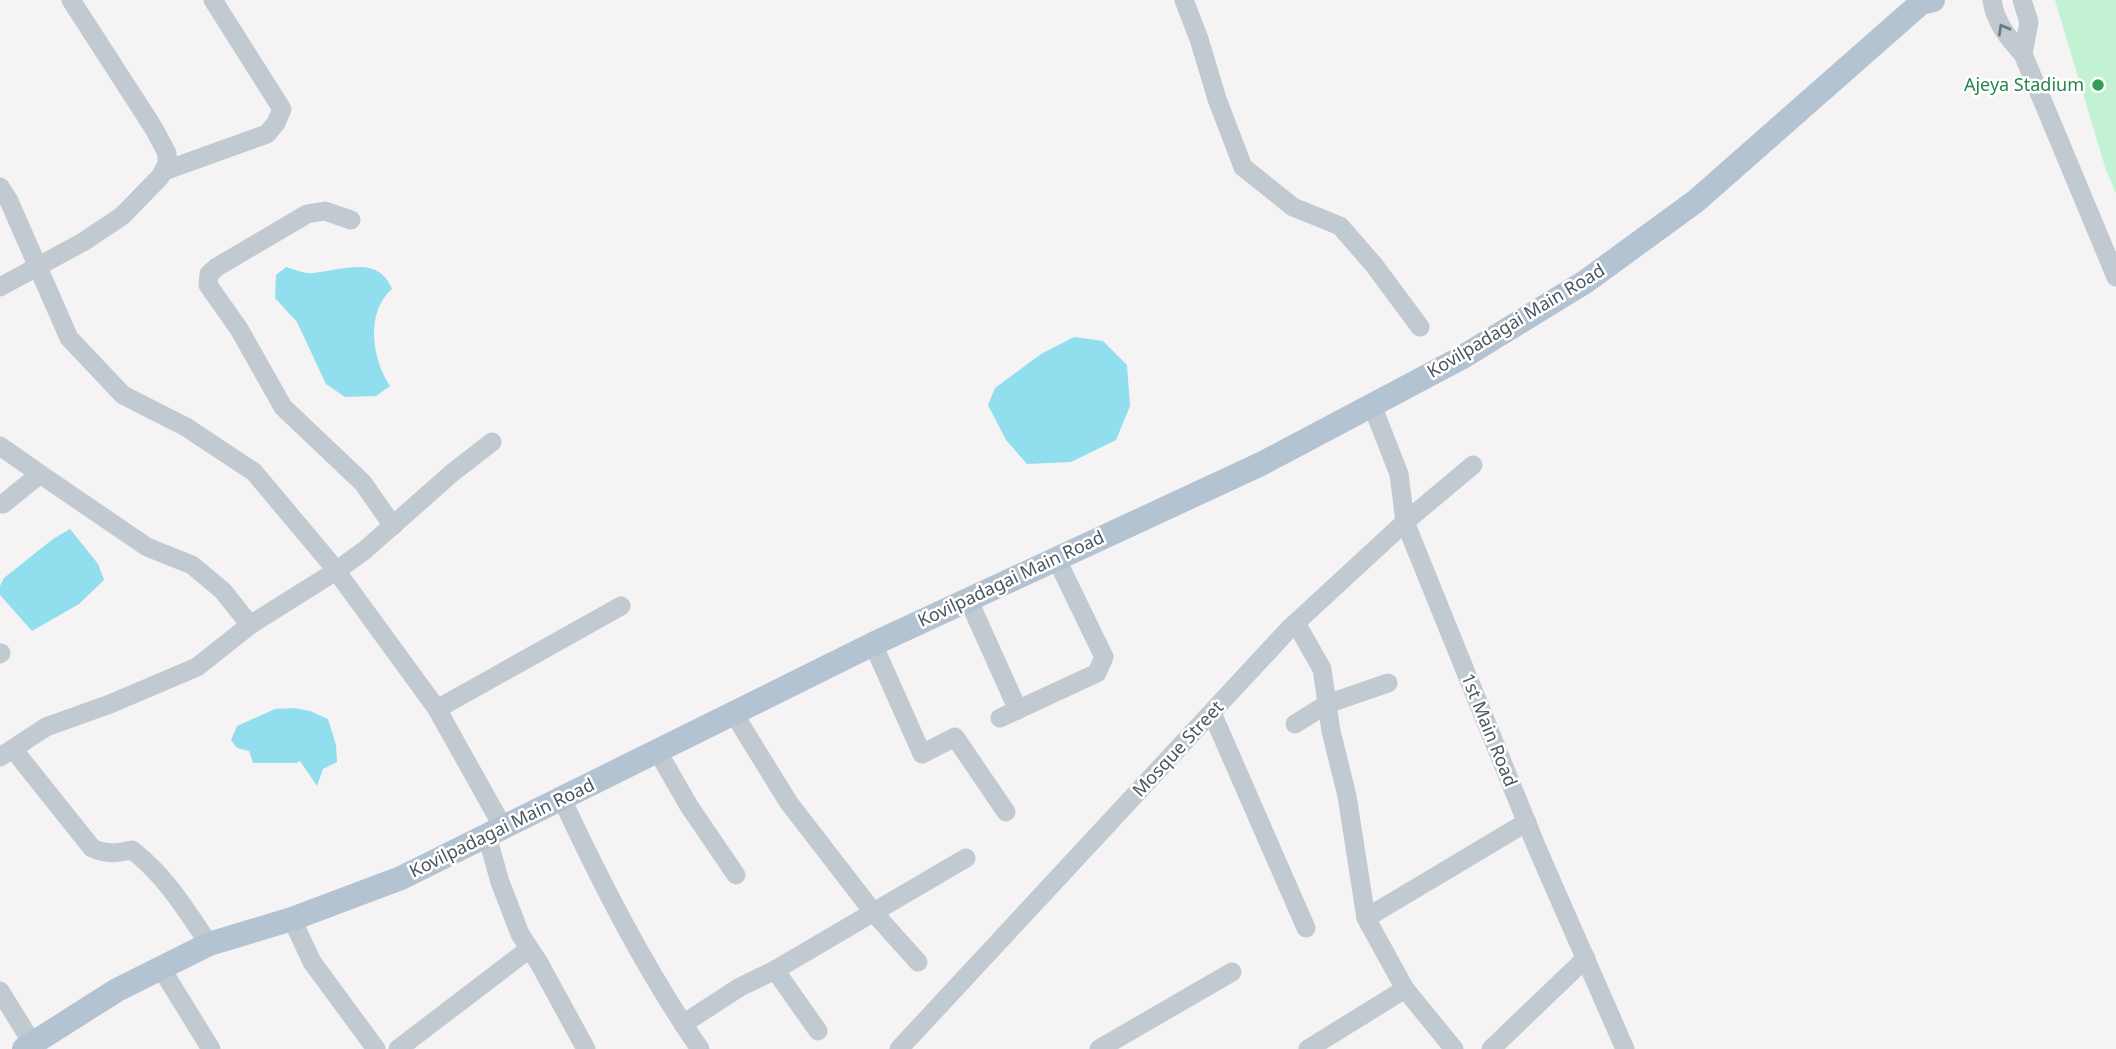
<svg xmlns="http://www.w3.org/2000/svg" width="2116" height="1049" viewBox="0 0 2116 1049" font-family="'Noto Sans',sans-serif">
  <rect width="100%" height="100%" fill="#f5f3f3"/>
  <polygon fill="#c2f1d3" points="2055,0 2116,0 2116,193 2106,170"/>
  <g fill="#90deee">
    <path d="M286,267C294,269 304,274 313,273C341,271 378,254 392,289C365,312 372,359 390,386L376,396L345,397L326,384L297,322L275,298L276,275Z"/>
    <polygon points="1074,337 1103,341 1127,365 1130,406 1116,440 1071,462 1027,464 1006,440 988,405 995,388 1041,354"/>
    <polygon points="70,529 98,564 104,580 79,604 32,631 0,595 0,586 4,578 53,539"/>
    <polygon points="294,708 310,711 328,719 336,745 337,762 323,769 317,786 300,761 296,763 253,763 249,751 237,748 231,740 237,726 275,709"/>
  </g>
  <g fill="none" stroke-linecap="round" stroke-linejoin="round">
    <g stroke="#c1cad1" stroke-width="19">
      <polyline points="1184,0 1199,39 1217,99 1243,167 1293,207 1340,226 1374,265 1420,327"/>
      <path d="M1992,0C1995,22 2008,38 2023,54L2116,277"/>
      <polyline points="2022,0 2029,22 2023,54"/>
      <polyline points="164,171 267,134 276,123 282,109 213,0"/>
      <polyline points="0,187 9,201 69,338 123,395 186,427 254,472 332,565 437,709 503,827"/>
      <polyline points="351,220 325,211 307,214 217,267 209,274 208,285 239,329 283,407 363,483 393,526"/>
      <polyline points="0,287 83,242 122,216 160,177 167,164 167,153 153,127 71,0"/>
      <polyline points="1372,405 1399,474 1405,522 1537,848 1625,1049"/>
      <polyline points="0,446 40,474"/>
      <polyline points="0,504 3,504 40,474 147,547 192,565 223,591 250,625"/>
      <polyline points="968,599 1018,710"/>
      <polyline points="1296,623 1322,669 1331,731 1347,796 1366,918 1405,989 1454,1049"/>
      <polyline points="873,644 922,754 955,737 1006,812"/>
      <polyline points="0,654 1,653"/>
      <polyline points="437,709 621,606"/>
      <polyline points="1212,713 1306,928"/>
      <polyline points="734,714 789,803 874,913 918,962"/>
      <polyline points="1000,718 1097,673 1104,657 1056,558"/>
      <polyline points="1295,724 1327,704 1388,683"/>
      <path d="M13,749L92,848C107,855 117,853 132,850C165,875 186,910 209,944"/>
      <polyline points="658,752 689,806 736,875"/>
      <polyline points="0,757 46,727 110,704 197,667 250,625 336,571 365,550 452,473 492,442"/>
      <path d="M562,799C602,885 646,971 700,1049"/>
      <polyline points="487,836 500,882 520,934 539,963 586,1049"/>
      <polyline points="1366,918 1527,822"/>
      <polyline points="292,919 312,962 376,1049"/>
      <polyline points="161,968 211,1049"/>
      <polyline points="775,970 818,1031"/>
      <polyline points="0,991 36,1049"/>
      <polyline points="683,1024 740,987 775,970 966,858"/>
      <polyline points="398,1049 529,949"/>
      <polyline points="899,1049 1289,629 1405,522 1473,465"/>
      <polyline points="1099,1049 1232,972"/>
      <polyline points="1308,1049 1405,989"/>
      <polyline points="1491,1049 1586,958"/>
    </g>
    <polyline stroke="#b3c3d1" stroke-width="24" points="24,1049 117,990 209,944 292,919 401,878 873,644 1261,464 1461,358 1585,282 1696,201 1921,3 1933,0"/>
  </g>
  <defs><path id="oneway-chevron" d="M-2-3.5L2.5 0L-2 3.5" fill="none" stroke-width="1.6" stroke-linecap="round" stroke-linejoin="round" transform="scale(1.75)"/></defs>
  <use stroke="#6e7a82" href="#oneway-chevron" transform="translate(2003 29) rotate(-119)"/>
  <circle fill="#2e9e5b" stroke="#fff" stroke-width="2.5" cx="2098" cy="85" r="7"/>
  <g text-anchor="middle" stroke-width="5" stroke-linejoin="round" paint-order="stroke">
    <g font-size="18" fill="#27864d" stroke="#fff" text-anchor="end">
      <text x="2084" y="91">Ajeya Stadium</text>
    </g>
    <g font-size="18" fill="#4a5760" stroke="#fff">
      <text transform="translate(1516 321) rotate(-31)" y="6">Kovilpadagai Main Road</text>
      <text transform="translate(1011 579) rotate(-25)" y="6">Kovilpadagai Main Road</text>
      <text transform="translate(1489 730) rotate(68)" y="6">1st Main Road</text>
      <text transform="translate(1178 749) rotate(-47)" y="6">Mosque Street</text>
      <text transform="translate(502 828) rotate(-26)" y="6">Kovilpadagai Main Road</text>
    </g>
  </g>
</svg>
